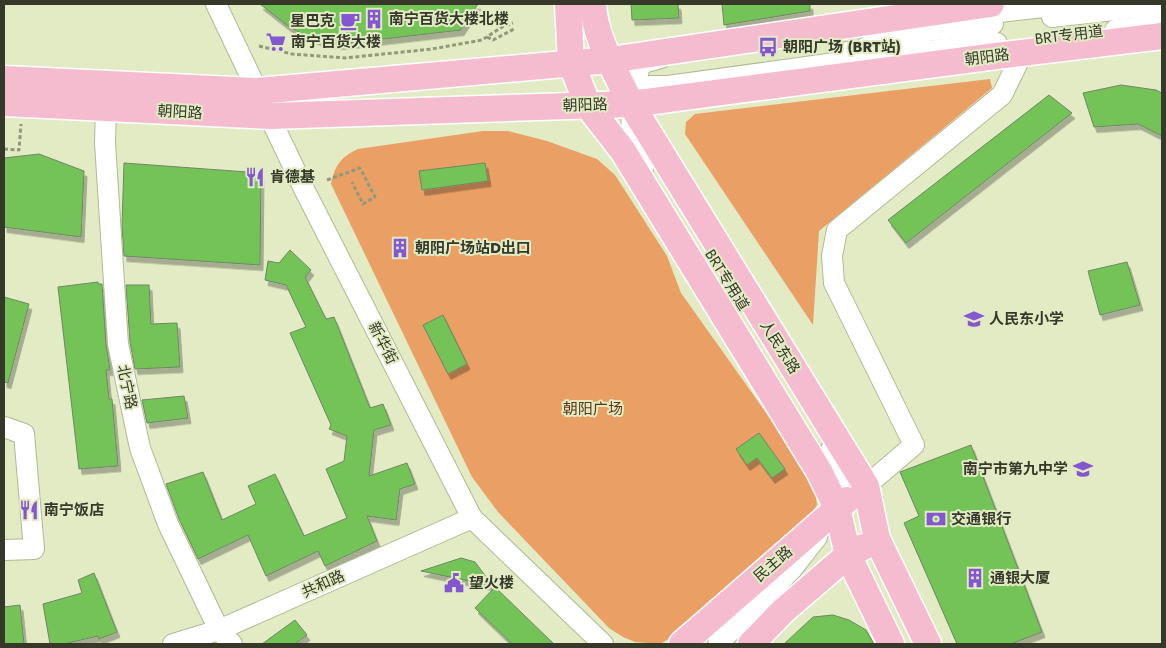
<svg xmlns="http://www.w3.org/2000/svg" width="1166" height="648" viewBox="0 0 1166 648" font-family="Jost,'Noto Sans SC',sans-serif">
  <defs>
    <filter id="shadow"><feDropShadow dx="3" dy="5.5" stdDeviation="0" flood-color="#0004"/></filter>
  </defs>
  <rect width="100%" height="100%" fill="#e2ebc4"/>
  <g fill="#ea9f64">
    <polygon points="990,79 992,88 819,231 813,325 685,134 686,122 695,114"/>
    <path d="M483,131H508L547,141L597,159L615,175L667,256L681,293L814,480L817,505L803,527L701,620L660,644L635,642L623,637L609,628L498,512L472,477L331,184C335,165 341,157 358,149Z"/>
  </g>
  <g fill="#73c356" stroke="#6f8667" filter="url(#shadow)">
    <polygon points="260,4 478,4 461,30 341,44 324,42 306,36 288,26"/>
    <polygon points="631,4 678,4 679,18 632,20"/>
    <polygon points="722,4 810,4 810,11 724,25"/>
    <polygon points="1121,85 1156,90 1162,93 1162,136 1138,124 1094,127 1083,93"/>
    <polygon points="1049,95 1072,113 906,243 888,220"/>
    <polygon points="39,154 84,171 81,237 4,227 4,158"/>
    <polygon points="124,163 261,173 260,265 124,256 122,226"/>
    <polygon points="485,163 488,181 422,190 419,171"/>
    <polygon points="290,250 311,270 305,277 326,319 334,317 370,408 383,404 391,425 374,430 369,476 407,463 415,484 400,489 396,520 367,516 377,541 325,566 318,551 266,576 248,535 198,559 179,519 166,484 203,472 222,520 256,504 248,486 275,474 304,536 347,518 326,469 344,461 347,436 329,429 331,425 290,333 306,327 286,285 265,280 268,261 279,263"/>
    <polygon points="1127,262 1140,305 1100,315 1088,271"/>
    <polygon points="98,282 98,284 102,284 106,345 110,370 106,370 109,399 112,399 118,466 79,469 58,287"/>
    <polygon points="126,285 149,285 151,324 177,323 180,367 135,369 130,342"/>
    <polygon points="4,297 29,304 8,383 4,382"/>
    <polygon points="443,315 467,364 448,374 423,325"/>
    <polygon points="184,396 188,418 147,423 142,400"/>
    <polygon points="759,433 785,469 772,478 757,458 747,465 736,449"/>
    <polygon points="971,445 1042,632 1011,644 957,644 904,523 919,516 900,472"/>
    <polygon points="461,558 475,562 493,586 421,571"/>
    <polygon points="94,573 117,632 99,639 98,636 64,644 50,644 43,604 82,593 78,580"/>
    <polygon points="495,587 554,644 512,644 475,608"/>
    <polygon points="20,605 24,644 4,644 4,607"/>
    <polygon points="833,615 849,620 866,630 874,644 784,644 813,617"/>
    <polygon points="295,620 307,635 295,644 262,644"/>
  </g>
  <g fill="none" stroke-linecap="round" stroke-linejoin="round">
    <defs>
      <g id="minor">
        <polyline points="216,4 304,189 472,518 603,644"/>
        <polyline points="975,15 1069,4"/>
        <polyline points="1052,17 1132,8 1162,12"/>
        <polyline points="1115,30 1133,28 1162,20"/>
        <polyline points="847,52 860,51 908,23"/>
        <polyline points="891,52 927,31 993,24"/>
        <polyline points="637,79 640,64 661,58"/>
        <polyline points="631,103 632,145 644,166"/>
        <polyline points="106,108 105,143 118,344 140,448 168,524 219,630 232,644"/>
        <polyline points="634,109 631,104 650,86 668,86 885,56 997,43"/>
        <polyline points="4,427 24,434 34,549 4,550"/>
        <path d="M831,449C835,455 841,463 842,470C845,482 840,503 834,513"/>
        <polyline points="866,486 914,445 834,283 832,256 837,230 1002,95 1023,52"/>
        <polyline points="173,644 219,630 472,518"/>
        <polyline points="718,644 792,569 817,537"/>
      </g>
      <g id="major">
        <polyline points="568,4 571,62 588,106 623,151 819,471 837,508 848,555 891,644"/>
        <path d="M593,4C594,37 617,74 631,104L866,486L877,539L928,644"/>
        <polyline points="4,79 257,91 610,60 991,4"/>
        <polyline points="4,103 270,116 631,104 996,56 1162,36"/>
        <polyline points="682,644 847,500"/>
        <polyline points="751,644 783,611 848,555 863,547"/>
      </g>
    </defs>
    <use href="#minor" stroke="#b1b994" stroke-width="22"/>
    <use href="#major" stroke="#fff" stroke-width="29"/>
    <g stroke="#92987c" stroke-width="3" stroke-dasharray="4 2.5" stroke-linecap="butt">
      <polyline points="487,37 493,40 514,29"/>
      <polyline points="259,46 292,54 345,58 432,49 482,40 502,27 513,23"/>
      <polyline points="4,149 19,150 21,124"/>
      <polyline points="327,180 360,168 375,197 363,204 352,182"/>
    </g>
    <use href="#minor" stroke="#fff" stroke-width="20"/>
    <use href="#major" stroke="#f5bcd0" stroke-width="26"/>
  </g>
  <defs>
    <symbol id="building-bare" viewBox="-9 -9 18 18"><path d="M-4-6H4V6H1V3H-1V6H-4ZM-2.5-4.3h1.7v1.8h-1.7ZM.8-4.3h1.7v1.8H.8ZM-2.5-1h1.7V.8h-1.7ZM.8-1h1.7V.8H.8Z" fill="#8456cf" stroke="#e2ebc4" stroke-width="2.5" paint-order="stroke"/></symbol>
    <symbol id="cafe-bare" viewBox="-9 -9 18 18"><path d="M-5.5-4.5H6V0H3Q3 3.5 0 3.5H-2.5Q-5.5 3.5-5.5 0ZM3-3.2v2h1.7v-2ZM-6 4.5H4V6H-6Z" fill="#8456cf" stroke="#e2ebc4" stroke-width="2.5" paint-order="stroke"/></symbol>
    <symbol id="supermarket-bare" viewBox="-9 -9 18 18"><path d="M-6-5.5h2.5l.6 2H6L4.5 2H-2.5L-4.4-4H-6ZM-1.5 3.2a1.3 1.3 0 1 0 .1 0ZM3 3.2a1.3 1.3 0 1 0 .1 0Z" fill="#8456cf" stroke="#e2ebc4" stroke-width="2.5" paint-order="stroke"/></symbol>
    <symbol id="bus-bare" viewBox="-9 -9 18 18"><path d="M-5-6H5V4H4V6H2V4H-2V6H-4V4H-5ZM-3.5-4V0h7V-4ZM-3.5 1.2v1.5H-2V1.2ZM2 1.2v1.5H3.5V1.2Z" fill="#8456cf" stroke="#e2ebc4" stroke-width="2.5" paint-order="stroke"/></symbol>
    <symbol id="restaurant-bare" viewBox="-9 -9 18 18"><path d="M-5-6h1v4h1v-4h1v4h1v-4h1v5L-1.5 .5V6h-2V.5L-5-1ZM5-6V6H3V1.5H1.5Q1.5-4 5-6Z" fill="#8456cf" stroke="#e2ebc4" stroke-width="2.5" paint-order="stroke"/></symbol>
    <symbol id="school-bare" viewBox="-9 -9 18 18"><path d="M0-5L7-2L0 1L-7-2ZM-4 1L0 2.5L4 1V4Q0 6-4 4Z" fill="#8456cf" stroke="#e2ebc4" stroke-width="2.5" paint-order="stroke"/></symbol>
    <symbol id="bank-bare" viewBox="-9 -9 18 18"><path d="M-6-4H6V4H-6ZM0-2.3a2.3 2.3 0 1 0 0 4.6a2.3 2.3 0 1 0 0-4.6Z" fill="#8456cf" stroke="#e2ebc4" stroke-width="2.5" paint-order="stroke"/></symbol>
    <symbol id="civic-bare" viewBox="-9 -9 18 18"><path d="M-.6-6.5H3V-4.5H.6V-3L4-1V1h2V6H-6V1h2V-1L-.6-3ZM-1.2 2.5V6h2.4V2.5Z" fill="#8456cf" stroke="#e2ebc4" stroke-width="2.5" paint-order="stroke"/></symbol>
  </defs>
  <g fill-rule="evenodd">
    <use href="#building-bare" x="360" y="5" width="28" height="28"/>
    <use href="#cafe-bare" x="336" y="7" width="28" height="28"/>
    <use href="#supermarket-bare" x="262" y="28" width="28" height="28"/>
    <use href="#bus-bare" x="754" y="33" width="28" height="28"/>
    <use href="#restaurant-bare" x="241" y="163" width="28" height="28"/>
    <use href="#building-bare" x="386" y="234" width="28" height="28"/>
    <use href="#school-bare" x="960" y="305" width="28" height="28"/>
    <use href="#school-bare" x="1069" y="455" width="28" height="28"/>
    <use href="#restaurant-bare" x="15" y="496" width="28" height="28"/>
    <use href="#bank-bare" x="922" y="505" width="28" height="28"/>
    <use href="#building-bare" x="961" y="564" width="28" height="28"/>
    <use href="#civic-bare" x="440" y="569" width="28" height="28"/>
  </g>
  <g text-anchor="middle" stroke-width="4" stroke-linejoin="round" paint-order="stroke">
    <g font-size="15" font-weight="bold" fill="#36392a" stroke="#e2ebc4" text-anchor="start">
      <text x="389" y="24">南宁百货大楼北楼</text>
      <text x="335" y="26" text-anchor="end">星巴克</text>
      <text x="291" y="47">南宁百货大楼</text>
      <text x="783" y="52">朝阳广场 (BRT站)</text>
      <text x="270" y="182">肯德基</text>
      <text x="415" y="253">朝阳广场站D出口</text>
      <text x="989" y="324">人民东小学</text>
      <text x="1068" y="474" text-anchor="end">南宁市第九中学</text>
      <text x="44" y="515">南宁饭店</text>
      <text x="951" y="524">交通银行</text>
      <text x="990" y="583">通银大厦</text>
      <text x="469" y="588">望火楼</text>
    </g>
    <g font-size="15" fill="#36392a" stroke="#e2ebc4">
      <text transform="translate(1069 35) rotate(-7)" y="5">BRT专用道</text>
      <text transform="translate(987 57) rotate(-7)" y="5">朝阳路</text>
      <text transform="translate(585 105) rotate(-2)" y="5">朝阳路</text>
      <text transform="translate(180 112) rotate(3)" y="5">朝阳路</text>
      <text transform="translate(727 280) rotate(58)" y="5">BRT专用道</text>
      <text transform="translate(383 343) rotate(63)" y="5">新华街</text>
      <text transform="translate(780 347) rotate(58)" y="5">人民东路</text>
      <text transform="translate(127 387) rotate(78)" y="5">北宁路</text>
      <text transform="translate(773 564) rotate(-41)" y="5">民主路</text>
      <text transform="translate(323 584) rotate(-24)" y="5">共和路</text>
    </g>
    <g font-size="15" fill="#5f3510" stroke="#e2ebc4">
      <text x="593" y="414">朝阳广场</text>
    </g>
  </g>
  <rect width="1166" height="648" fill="none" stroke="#36392a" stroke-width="10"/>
</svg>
